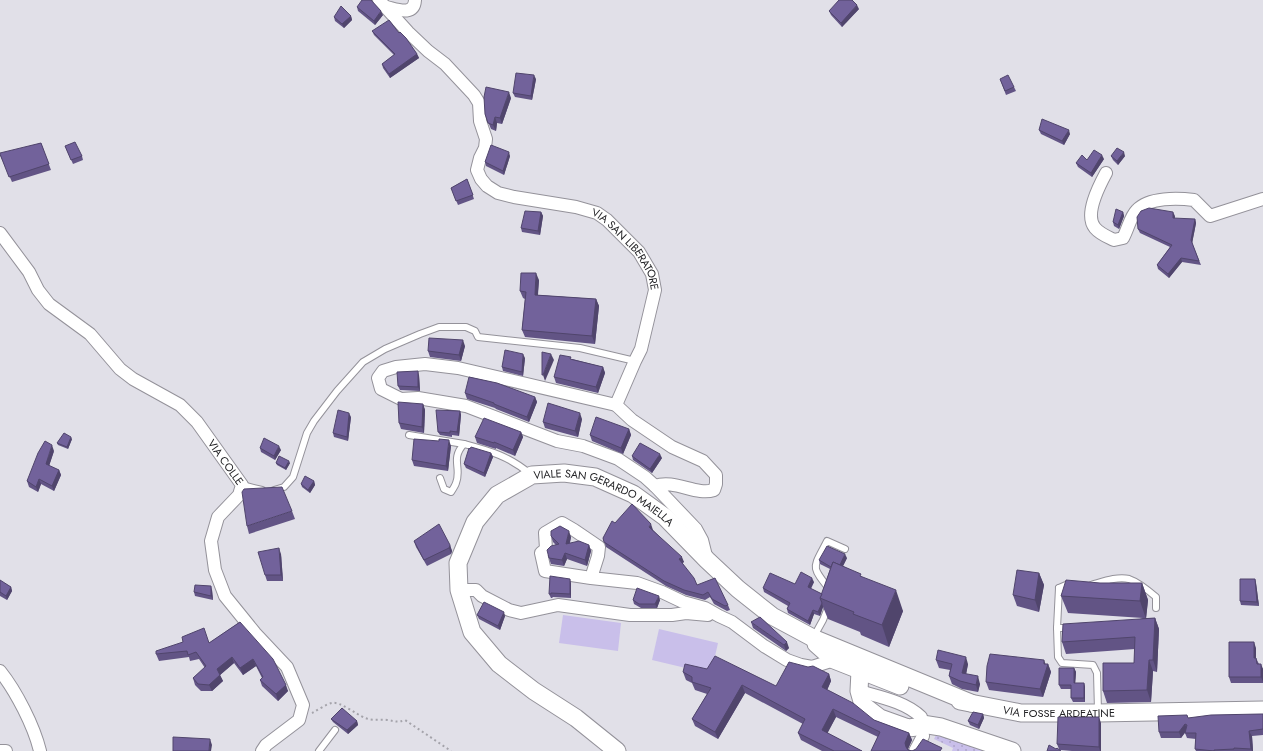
<svg xmlns="http://www.w3.org/2000/svg" width="1263" height="751" viewBox="0 0 1263 751" font-family="Jost,sans-serif">
  <defs>
    <pattern id="park-dots" width="8" height="8" patternUnits="userSpaceOnUse"><rect width="8" height="8" fill="#c9bfea"/><path d="M2 2h.1M6 6h.1" fill="none" stroke="#aca4c9" stroke-width="1.8" stroke-linecap="round"/></pattern>
  </defs>
  <rect width="100%" height="100%" fill="#e1e0e8"/>
  <polygon fill="url(#park-dots)" points="938,731 1017,751 952,751 953,748 934,739"/>
  <g fill="#c9bfea">
    <polygon points="563,615 621,623 618,651 559,643"/>
    <polygon points="659,629 718,643 711,674 652,660"/>
  </g>
  <g fill="none" stroke-linecap="round" stroke-linejoin="round">
    <defs>
      <g id="lane">
        <polyline points="409,435 464,444"/>
        <path d="M440,478L444,489L451,492C453,489 455,486 456,483C462,468 450,459 464,444C490,451 509,456 530,474"/>
        <polyline points="242,485 262,490"/>
        <polyline points="274,490 284,487 293,477 307,433 314,421 337,391 363,362 385,349 420,334 439,327 466,327 475,331 478,337 580,348 635,361"/>
        <path d="M1091,585C1102,582 1117,576 1129,579C1138,582 1149,591 1156,597V608"/>
        <polyline points="1059,588 1066,585 1072,585"/>
        <path d="M830,590C810,565 813,569 827,541L845,549"/>
        <polyline points="1057,628 1059,588 1063,590"/>
        <polyline points="1070,628 1057,628 1058,657 1062,663 1093,665 1097,673 1098,711"/>
        <polyline points="813,638 823,620 829,605"/>
        <polyline points="319,751 335,730"/>
      </g>
      <g id="street">
        <path id="s1" d="M379,0L408,32L428,51L445,64L474,95L479,103L480,121L486,139L485,148L480,158L477,170L481,179L487,186L498,193L514,197L576,207L597,213L607,220L639,252L652,274L655,290L641,349L635,361L616,405L632,420L672,447L703,461L716,475V484L714,490C696,496 675,479 655,486L696,529L702,540L707,560"/>
        <path d="M386,7C396,9 414,17 415,0"/>
        <path d="M1106,173C1099,186 1084,215 1095,228C1100,234 1108,237 1114,240L1123,238C1128,229 1130,217 1137,210C1149,197 1178,198 1194,200L1210,216L1263,199"/>
        <path id="s2" d="M0,233L29,272L38,290L49,304L90,334L120,369L133,379L180,405L197,422L242,485L239,495L218,517L211,541L215,570L225,596L255,633L287,667L303,705L299,720L266,745L262,751"/>
        <polyline points="616,405 458,368 425,364 396,367 383,371 378,378 381,389 401,399 418,398 466,406 557,441 583,446 618,459 645,477 655,486"/>
        <polyline points="591,578 598,556 599,547 574,530 562,523 545,533 546,549 541,553 545,571 591,578 637,583 662,592 683,602 705,608 719,616 732,622 764,646 787,660 801,665 812,667 834,660"/>
        <polyline points="459,590 476,590 482,596 509,610 521,613 558,605 630,615 672,615 686,613 708,615"/>
        <path d="M0,671C16,691 34,726 40,751"/>
        <path d="M859,691C880,697 906,702 921,717L923,736L915,751"/>
        <polyline points="0,751 6,751"/>
      </g>
      <g id="secondary">
        <polyline points="816,644 834,660 900,686"/>
        <polyline points="860,671 859,691 863,705 880,718 908,728 917,727 922,724 941,727 1012,751"/>
        <path id="s3" d="M960,701L1021,713H1098L1263,710"/>
        <path id="s4" d="M617,751L576,718L534,691L499,664L472,632L459,590L458,563L475,522L497,495L532,475L564,473L595,477L633,494L665,517L707,560L738,589L772,616L813,638L971,703"/>
      </g>
    </defs>
    <use href="#lane" stroke="#94929a" stroke-width="8"/>
    <use href="#street" stroke="#94929a" stroke-width="14"/>
    <use href="#secondary" stroke="#94929a" stroke-width="19"/>
    <path stroke="#a4a3aa" stroke-width="2" stroke-dasharray="2 3" stroke-linecap="butt" d="M312,713C318,710 326,704 332,703C340,701 357,715 365,718C373,721 380,719 387,720C395,721 397,723 405,720L451,751"/>
    <use href="#lane" stroke="#fff" stroke-width="6"/>
    <use href="#street" stroke="#fff" stroke-width="12"/>
    <use href="#secondary" stroke="#fff" stroke-width="17"/>
  </g>
  <g fill="#625485">
    <polygon points="357,7 383,15 375,25 358,11"/>
    <polygon points="859,9 842,27 831,15 829,11"/>
    <polygon points="351,16 352,20 344,28 335,21 334,17"/>
    <polygon points="372,31 399,33 417,54 419,58 390,78 383,68 382,64 394,55 374,35"/>
    <polygon points="536,79 532,100 515,97 513,93"/>
    <polygon points="1000,79 1014,87 1016,91 1006,95"/>
    <polygon points="511,98 502,124 497,123 496,131 491,129 485,114"/>
    <polygon points="1039,130 1070,134 1064,145 1041,134"/>
    <polygon points="41,143 51,170 12,182 0,155"/>
    <polygon points="65,146 82,156 83,160 73,164"/>
    <polygon points="510,156 504,175 486,166 485,162"/>
    <polygon points="1111,156 1125,156 1118,165 1113,160"/>
    <polygon points="1104,159 1092,177 1078,167 1076,163 1087,160"/>
    <polygon points="467,179 474,199 458,205 451,188"/>
    <polygon points="541,212 543,216 540,235 522,232 521,228"/>
    <polygon points="1123,212 1124,216 1119,229 1114,226 1113,222"/>
    <polygon points="1175,216 1175,219 1195,219 1196,223 1192,243 1201,265 1182,262 1169,278 1158,269 1157,265 1170,247 1140,233 1138,229"/>
    <polygon points="539,280 538,295 596,299 599,306 595,344 525,337 522,330 525,299 523,298 520,291"/>
    <polygon points="465,346 461,361 430,357 428,351"/>
    <polygon points="525,358 523,376 503,371 502,367"/>
    <polygon points="572,359 603,367 605,373 598,393 556,383 554,377"/>
    <polygon points="419,375 420,391 400,390 398,386"/>
    <polygon points="465,393 535,397 537,402 529,422 496,409 495,408 467,399"/>
    <polygon points="423,404 425,410 424,433 401,429 399,423"/>
    <polygon points="460,411 461,415 459,436 452,435 452,437 440,435 438,432"/>
    <polygon points="351,417 348,441 334,437 333,433"/>
    <polygon points="582,419 578,437 545,428 543,422"/>
    <polygon points="629,429 631,435 623,454 592,441 590,435"/>
    <polygon points="521,432 523,437 515,456 496,448 496,449 477,443 475,437"/>
    <polygon points="72,439 68,449 58,445 57,443"/>
    <polygon points="451,446 448,471 414,466 412,460"/>
    <polygon points="260,448 281,450 275,460 261,452"/>
    <polygon points="54,451 49,466 59,470 61,475 54,491 41,484 38,492 29,487 27,481"/>
    <polygon points="491,453 493,457 485,477 466,468 464,464"/>
    <polygon points="632,456 662,458 652,473 633,460"/>
    <polygon points="276,463 290,463 286,470 277,465"/>
    <polygon points="314,481 315,485 310,493 302,487 301,484"/>
    <polygon points="292,511 295,519 249,534 247,526"/>
    <polygon points="615,523 653,530 684,562 682,563 697,585 728,605 730,610 727,611 714,604 710,597 705,600 686,595 666,586 606,547 603,538"/>
    <polygon points="551,536 571,537 570,543 589,545 591,551 587,566 567,559 564,566 551,564 549,558 556,545 553,542"/>
    <polygon points="414,541 450,545 452,551 451,554 427,566 416,547"/>
    <polygon points="281,554 283,581 267,581 265,575"/>
    <polygon points="847,558 843,566 862,577 903,611 889,647 861,635 860,632 828,619 823,607 820,616 814,614 810,625 788,613 787,609 788,606 764,592 763,588 795,584 814,582 811,589 822,594 830,569 820,564 819,560"/>
    <polygon points="1039,573 1044,585 1039,612 1017,606 1013,595"/>
    <polygon points="1255,579 1256,583 1259,606 1241,605 1240,601"/>
    <polygon points="0,581 11,587 12,591 7,600 0,596"/>
    <polygon points="571,583 571,598 553,597 552,598 551,598 549,594"/>
    <polygon points="1100,583 1142,583 1148,600 1146,618 1155,618 1159,629 1157,672 1153,671 1151,702 1107,703 1103,691 1134,663 1135,649 1066,654 1062,642 1143,618 1068,613 1061,596"/>
    <polygon points="212,590 213,600 195,596 194,592"/>
    <polygon points="633,600 660,600 657,608 641,608 634,604"/>
    <polygon points="477,615 505,616 500,630 479,619"/>
    <polygon points="240,622 288,691 278,701 262,686 260,680 262,678 256,666 243,675 234,663 220,675 223,681 212,691 201,691 195,685 193,678 205,668 199,659 190,661 189,657 159,661 156,654 209,643"/>
    <polygon points="751,622 789,648 786,651 753,628"/>
    <polygon points="1256,648 1256,658 1259,664 1263,669 1263,683 1231,683 1229,677"/>
    <polygon points="936,660 968,664 966,674 980,684 978,692 962,689 952,684 949,676 950,670 939,668"/>
    <polygon points="1046,664 1048,664 1051,672 1043,697 989,690 986,682"/>
    <polygon points="1074,668 1076,672 1075,683 1084,683 1085,687 1085,702 1073,702 1071,698 1071,689 1061,689 1059,685"/>
    <polygon points="683,672 776,686 829,674 831,681 827,690 874,720 909,733 912,740 908,749 912,751 943,751 871,751 878,737 836,717 827,733 862,751 822,751 801,740 798,733 803,724 745,693 718,739 695,726 692,719 707,694 695,690 692,683 686,680"/>
    <polygon points="983,714 984,718 979,729 970,725 968,721"/>
    <polygon points="1261,714 1263,714 1263,735 1252,736 1253,751 1196,751 1195,749 1196,739 1187,738 1185,733 1181,738 1161,738 1159,732 1188,718"/>
    <polygon points="331,719 357,721 358,725 348,734 333,722"/>
    <polygon points="1101,723 1101,751 1072,751 1060,750 1056,749 1059,749 1057,744"/>
  </g>
  <g fill="#50456c">
    <polygon points="857,5 859,9 842,27 841,23"/>
    <polygon points="381,11 383,15 375,25 374,21"/>
    <polygon points="351,16 352,20 344,28 342,24"/>
    <polygon points="417,54 419,58 390,78 389,74"/>
    <polygon points="534,75 536,79 532,100 531,96"/>
    <polygon points="509,92 511,98 502,124 500,118"/>
    <polygon points="495,117 497,123 496,131 493,125"/>
    <polygon points="1069,130 1070,134 1064,145 1062,141"/>
    <polygon points="509,152 510,156 504,175 503,171"/>
    <polygon points="1124,152 1125,156 1118,165 1117,161"/>
    <polygon points="1102,155 1104,159 1092,177 1091,173"/>
    <polygon points="541,212 543,216 540,235 538,231"/>
    <polygon points="1123,212 1124,216 1119,229 1118,225"/>
    <polygon points="1173,212 1175,216 1174,222 1173,218"/>
    <polygon points="1195,219 1196,223 1192,244 1191,240"/>
    <polygon points="1181,258 1182,262 1169,278 1168,274"/>
    <polygon points="536,273 539,280 537,302 535,295"/>
    <polygon points="596,299 599,306 595,344 592,336"/>
    <polygon points="463,340 465,346 461,361 459,355"/>
    <polygon points="523,354 525,358 523,376 522,372"/>
    <polygon points="551,354 554,360 545,381 543,375"/>
    <polygon points="603,367 605,373 598,393 596,387"/>
    <polygon points="418,371 419,375 420,391 418,387"/>
    <polygon points="535,397 537,402 529,422 527,417"/>
    <polygon points="423,404 425,410 424,433 422,427"/>
    <polygon points="460,411 461,415 459,436 457,432"/>
    <polygon points="349,413 351,417 348,441 347,437"/>
    <polygon points="580,413 582,419 578,437 575,431"/>
    <polygon points="629,429 631,435 623,454 621,448"/>
    <polygon points="521,432 523,437 515,456 513,450"/>
    <polygon points="71,437 72,439 68,449 67,447"/>
    <polygon points="449,440 451,446 448,471 446,466"/>
    <polygon points="52,445 54,451 48,469 46,464"/>
    <polygon points="279,446 281,450 275,460 274,456"/>
    <polygon points="491,453 493,457 485,477 484,473"/>
    <polygon points="660,454 662,458 652,473 650,469"/>
    <polygon points="289,461 290,463 286,470 285,468"/>
    <polygon points="59,470 61,475 54,491 52,486"/>
    <polygon points="39,479 41,484 38,492 36,487"/>
    <polygon points="314,481 315,485 310,493 308,490"/>
    <polygon points="651,524 653,530 651,532 649,527"/>
    <polygon points="569,531 571,537 568,550 566,544"/>
    <polygon points="450,545 452,551 451,554 449,548"/>
    <polygon points="589,545 591,551 587,566 585,560"/>
    <polygon points="279,548 281,554 283,581 281,575"/>
    <polygon points="565,553 567,559 564,566 562,560"/>
    <polygon points="845,554 847,558 839,574 838,570"/>
    <polygon points="682,557 684,562 681,564 679,559"/>
    <polygon points="1039,573 1044,585 1039,612 1035,600"/>
    <polygon points="812,578 814,582 809,591 808,587"/>
    <polygon points="570,579 571,583 571,598 570,594"/>
    <polygon points="1255,579 1256,583 1259,606 1257,602"/>
    <polygon points="1142,583 1148,600 1146,619 1140,601"/>
    <polygon points="211,586 212,590 213,600 211,596"/>
    <polygon points="11,587 12,591 7,600 6,596"/>
    <polygon points="896,590 903,611 889,647 882,625"/>
    <polygon points="659,596 660,600 657,608 655,604"/>
    <polygon points="822,603 823,607 820,616 818,612"/>
    <polygon points="813,610 814,614 810,625 808,621"/>
    <polygon points="504,612 505,616 500,630 498,626"/>
    <polygon points="1155,618 1159,629 1157,672 1153,660"/>
    <polygon points="787,642 789,648 786,651 784,645"/>
    <polygon points="1254,642 1256,648 1256,664 1254,658"/>
    <polygon points="232,657 234,663 220,675 223,681 212,691 209,685 217,669"/>
    <polygon points="966,657 968,664 965,680 962,673"/>
    <polygon points="253,659 256,666 243,675 240,668"/>
    <polygon points="1044,660 1047,668 1048,664 1051,672 1043,697 1040,689 1044,664"/>
    <polygon points="1149,660 1153,671 1151,702 1147,690"/>
    <polygon points="1261,664 1263,669 1263,682 1261,677"/>
    <polygon points="1074,668 1076,672 1075,687 1074,683"/>
    <polygon points="829,674 831,681 825,695 822,687"/>
    <polygon points="978,676 980,684 978,692 976,685"/>
    <polygon points="1084,683 1085,687 1085,702 1084,698"/>
    <polygon points="286,685 288,691 278,701 276,694"/>
    <polygon points="742,685 745,693 718,739 715,732"/>
    <polygon points="833,709 836,717 825,738 822,730"/>
    <polygon points="983,714 984,718 979,729 978,725"/>
    <polygon points="1099,717 1101,723 1101,751 1100,751 1099,747"/>
    <polygon points="357,721 358,725 348,734 347,730"/>
    <polygon points="1185,724 1187,729 1181,738 1179,732"/>
    <polygon points="1249,731 1252,736 1253,751 1252,751 1251,749"/>
    <polygon points="909,733 912,740 907,751 905,743"/>
    <polygon points="210,739 212,745 211,751 209,751"/>
  </g>
  <g fill="#72629b" stroke="#50456c">
    <polygon points="362,0 371,0 381,11 374,21 357,7"/>
    <polygon points="839,0 852,0 857,5 841,23 829,11"/>
    <polygon points="341,6 351,16 342,24 334,17"/>
    <polygon points="389,20 399,33 400,32 406,38 417,54 389,74 382,64 395,54 372,31"/>
    <polygon points="516,73 534,75 531,96 513,93"/>
    <polygon points="1008,75 1014,87 1005,91 1000,79"/>
    <polygon points="486,87 509,92 500,118 495,117 493,125 488,123 485,114 484,97"/>
    <polygon points="1042,119 1069,130 1062,141 1039,130"/>
    <polygon points="75,142 82,156 71,160 65,146"/>
    <polygon points="41,143 49,164 9,177 0,154 0,153"/>
    <polygon points="491,145 509,152 503,171 485,162"/>
    <polygon points="1117,148 1124,152 1117,161 1111,156"/>
    <polygon points="1094,150 1102,155 1091,173 1076,163 1082,155 1087,160"/>
    <polygon points="467,179 473,195 456,201 451,188"/>
    <polygon points="1149,208 1173,212 1173,218 1195,219 1191,240 1199,261 1181,258 1168,274 1157,265 1172,245 1138,229 1137,217 1141,211"/>
    <polygon points="1116,209 1123,212 1118,225 1113,222"/>
    <polygon points="525,211 541,212 538,231 521,228"/>
    <polygon points="521,273 536,273 535,295 596,299 592,336 522,330 526,292 520,291"/>
    <polygon points="429,338 463,340 459,355 428,351"/>
    <polygon points="505,350 523,354 522,372 502,367"/>
    <polygon points="542,352 551,354 543,375 542,375"/>
    <polygon points="560,355 571,357 570,359 603,367 596,387 554,377"/>
    <polygon points="418,371 418,387 398,386 397,372"/>
    <polygon points="469,377 497,383 535,397 527,417 494,404 494,403 465,393"/>
    <polygon points="398,402 423,404 422,427 399,423"/>
    <polygon points="548,403 580,413 575,431 543,422"/>
    <polygon points="338,410 349,413 347,437 333,433"/>
    <polygon points="436,410 460,411 457,432 450,431 450,433 438,432"/>
    <polygon points="596,417 629,429 621,448 590,435"/>
    <polygon points="484,418 521,432 513,450 494,442 494,443 475,437"/>
    <polygon points="64,433 71,437 67,447 57,443"/>
    <polygon points="264,438 279,446 274,456 260,448"/>
    <polygon points="414,439 439,441 439,439 449,440 446,466 412,460"/>
    <polygon points="45,441 52,445 46,464 59,470 52,486 39,479 36,487 27,481 38,453"/>
    <polygon points="640,443 660,454 650,469 632,456"/>
    <polygon points="471,447 491,453 484,473 464,464 469,448 470,449"/>
    <polygon points="279,456 289,461 285,468 276,463"/>
    <polygon points="305,476 314,481 308,490 301,484"/>
    <polygon points="282,487 292,511 247,526 242,492 244,489"/>
    <polygon points="632,504 651,524 649,527 682,557 679,559 694,578 697,585 715,578 728,605 725,606 712,599 708,592 703,595 684,590 664,581 604,542 603,538 612,521 615,523"/>
    <polygon points="439,524 450,545 449,548 424,560 414,541"/>
    <polygon points="560,526 569,531 566,544 579,541 589,545 585,560 565,553 562,560 549,558 547,550 551,546 559,544 551,536 551,531"/>
    <polygon points="827,546 845,554 840,565 833,562 831,567 819,560"/>
    <polygon points="279,548 281,575 265,575 258,552"/>
    <polygon points="833,562 861,574 860,576 896,590 882,625 853,614 854,612 820,598"/>
    <polygon points="1017,570 1039,573 1035,600 1013,595"/>
    <polygon points="801,572 812,578 808,587 822,594 820,598 822,603 818,612 813,610 808,621 787,609 790,603 763,588 770,573 795,584"/>
    <polygon points="550,576 570,579 570,594 551,593 551,594 549,594"/>
    <polygon points="1240,579 1255,579 1257,602 1240,601"/>
    <polygon points="0,580 11,587 6,596 0,592"/>
    <polygon points="1066,580 1100,583 1142,583 1140,601 1061,596"/>
    <polygon points="195,585 211,586 211,596 194,592"/>
    <polygon points="637,588 659,596 655,604 639,604 633,600"/>
    <polygon points="484,602 504,612 498,626 477,615"/>
    <polygon points="760,617 787,642 784,645 751,622"/>
    <polygon points="1155,618 1153,660 1149,660 1147,690 1103,691 1103,663 1134,663 1135,637 1062,642 1063,624"/>
    <polygon points="240,622 273,659 286,685 276,694 260,680 263,677 253,659 240,668 232,657 217,669 220,675 209,685 198,684 193,678 206,666 196,652 188,655 187,651 156,654 156,651 183,642 182,637 204,628 209,643"/>
    <polygon points="1229,642 1254,642 1254,658 1256,658 1257,664 1261,664 1261,677 1229,677"/>
    <polygon points="938,650 966,657 962,673 978,676 976,685 960,681 949,676 952,664 936,660"/>
    <polygon points="990,654 1044,660 1044,664 1048,664 1040,689 986,682 987,666"/>
    <polygon points="715,656 776,686 789,662 808,667 813,666 829,674 822,687 853,703 874,720 909,733 905,743 906,747 908,750 912,751 916,749 923,739 942,748 940,751 871,751 880,732 833,709 822,730 862,751 834,751 798,733 805,719 742,685 715,732 692,719 711,688 692,682 692,677 683,672 685,664 707,669"/>
    <polygon points="1059,668 1074,668 1074,683 1084,683 1084,698 1071,698 1071,685 1059,685"/>
    <polygon points="342,708 357,721 347,730 331,719"/>
    <polygon points="973,712 983,714 978,725 968,721"/>
    <polygon points="1261,714 1263,714 1263,729 1249,731 1251,749 1234,748 1234,749 1214,750 1214,751 1195,749 1196,733 1185,733 1187,725 1185,724 1179,732 1159,732 1158,716 1187,715 1188,718 1211,715"/>
    <polygon points="1058,717 1099,717 1099,747 1057,744"/>
    <polygon points="173,737 210,739 209,751 173,751"/>
    <polygon points="1049,745 1056,749 1057,748 1061,751 1047,751"/>
  </g>
  <g text-anchor="middle" stroke-width="4" stroke-linejoin="round" paint-order="stroke">
    <g font-size="11" fill="#242427" stroke="#efedf5">
      <text dy="4" stroke="none"><textPath href="#s1" startOffset="394">VIA SAN LIBERATORE</textPath></text>
      <text dy="4" stroke="none"><textPath href="#s2" startOffset="327">VIA COLLE</textPath></text>
      <text dy="4" stroke="none"><textPath href="#s4" startOffset="457">VIALE SAN GERARDO MAIELLA</textPath></text>
      <text dy="4" stroke="none"><textPath href="#s3" startOffset="100">VIA FOSSE ARDEATINE</textPath></text>
    </g>
  </g>
</svg>
